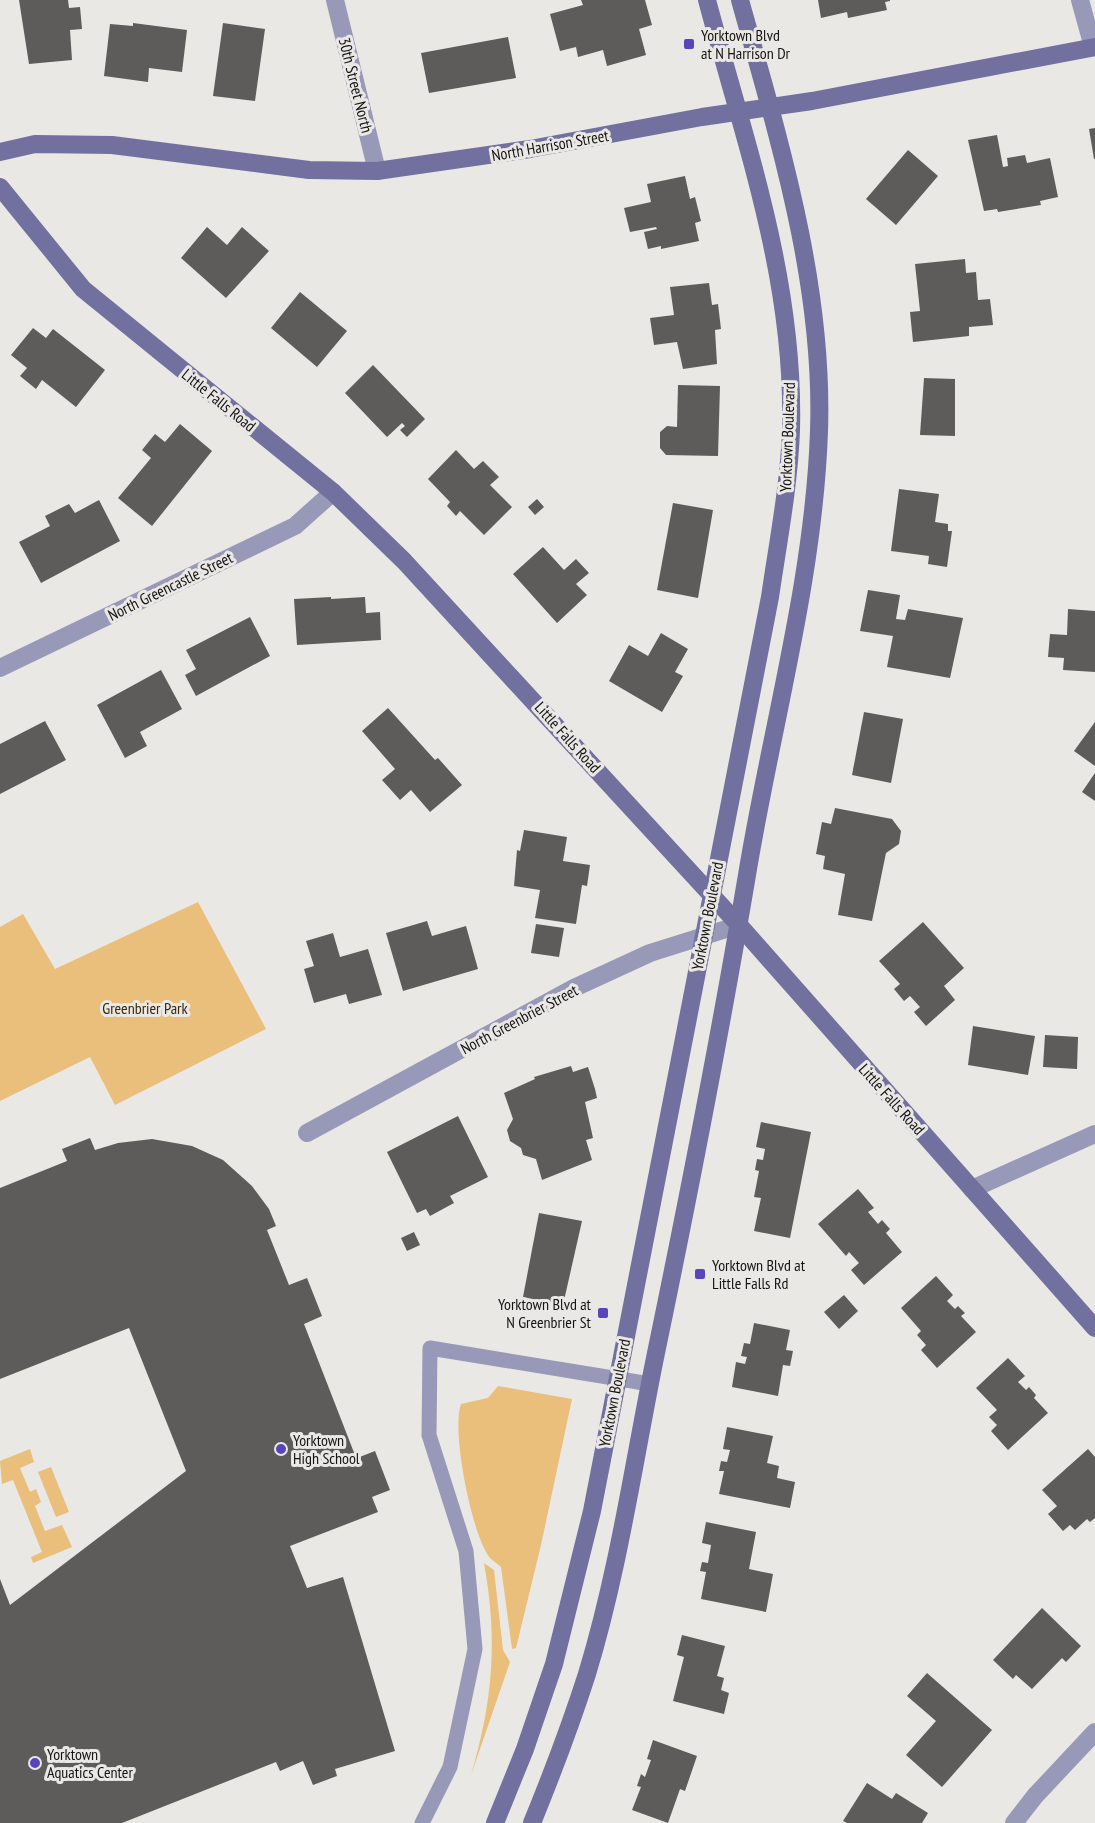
<svg xmlns="http://www.w3.org/2000/svg" width="1095" height="1823" viewBox="0 0 1095 1823" font-family="'PT Sans Narrow',sans-serif">
  <rect width="100%" height="100%" fill="#eae8e5"/>
  <g fill="#eabe7b">
    <polygon points="198,902 266,1029 115,1105 90,1057 0,1101 0,927 23,914 55,969"/>
    <path d="M498,1386L572,1399L541,1545L516,1648L512,1649L501,1567C498,1564 493,1561 490,1558C472,1536 451,1431 461,1404L488,1398Z"/>
    <polygon points="30,1449 34,1462 20,1468 30,1492 36,1489 41,1502 35,1506 45,1531 62,1525 72,1547 33,1563 31,1557 42,1552 13,1480 2,1484 0,1461"/>
    <polygon points="51,1467 69,1512 56,1517 38,1472"/>
    <path d="M484,1563L494,1570L503,1650L510,1662L471,1775C493,1701 498,1640 484,1563Z"/>
  </g>
  <g fill="#5e5c5a">
    <polygon points="19,0 68,0 69,8 80,7 82,29 70,30 72,60 29,64"/>
    <polygon points="581,0 645,0 652,25 639,29 646,55 607,66 603,50 578,57 576,47 560,51 550,14 583,5"/>
    <polygon points="818,0 890,0 890,1 885,2 887,10 848,18 847,12 821,18"/>
    <polygon points="133,23 187,30 182,72 149,68 148,82 104,76 110,24 133,26"/>
    <polygon points="223,23 265,29 255,101 213,96"/>
    <polygon points="508,37 516,78 429,93 421,53"/>
    <polygon points="1095,128 1095,159 1094,159 1089,129"/>
    <polygon points="997,135 1003,167 1008,166 1007,158 1025,155 1027,163 1050,158 1058,197 1040,201 1041,205 998,212 997,209 984,211 968,140"/>
    <polygon points="908,150 938,176 896,225 866,199"/>
    <polygon points="685,176 690,199 695,197 701,221 695,223 699,241 661,249 661,246 648,249 644,232 657,229 656,227 630,232 624,208 651,202 647,184"/>
    <polygon points="207,227 227,245 242,227 269,251 226,298 181,258"/>
    <polygon points="965,259 966,273 976,272 978,300 990,299 993,325 969,327 969,336 913,342 910,312 920,311 915,264"/>
    <polygon points="709,283 712,305 718,304 721,329 715,330 717,364 683,369 677,342 654,345 650,318 674,315 670,287"/>
    <polygon points="300,292 347,331 317,367 271,328"/>
    <polygon points="33,328 46,338 53,329 105,370 76,407 42,380 36,389 20,376 27,368 11,355"/>
    <polygon points="373,365 425,419 407,437 400,430 405,426 402,423 387,437 345,393"/>
    <polygon points="924,378 955,379 955,436 920,435"/>
    <polygon points="678,385 720,386 718,456 666,455 660,448 660,432 667,426 677,427"/>
    <polygon points="180,424 212,451 152,526 118,498 151,458 142,450 155,434 165,442"/>
    <polygon points="456,450 474,469 483,461 499,477 490,485 512,507 484,535 460,511 456,516 447,506 450,502 428,479"/>
    <polygon points="899,489 939,494 935,522 948,524 948,531 952,531 947,567 928,564 929,556 891,551"/>
    <polygon points="537,499 544,507 535,515 528,507"/>
    <polygon points="99,500 120,541 41,583 19,542 50,526 45,516 69,504 75,513"/>
    <polygon points="673,503 713,510 698,598 657,590"/>
    <polygon points="543,547 564,570 576,559 589,573 576,584 587,595 557,623 513,574"/>
    <polygon points="868,590 900,595 896,619 905,620 908,609 963,618 950,678 887,667 893,636 860,631"/>
    <polygon points="331,597 331,599 365,597 366,613 380,612 381,640 297,645 294,599"/>
    <polygon points="1068,609 1095,611 1095,672 1063,670 1064,658 1048,657 1050,634 1067,635"/>
    <polygon points="250,617 270,656 196,696 185,675 196,669 186,650"/>
    <polygon points="661,633 688,649 675,672 683,676 662,712 609,681 629,645 648,656"/>
    <polygon points="161,670 182,709 140,732 147,746 125,758 97,705"/>
    <polygon points="388,708 435,760 438,758 462,785 430,812 411,790 400,800 382,780 395,769 362,731"/>
    <polygon points="864,712 903,719 891,783 852,775"/>
    <polygon points="45,721 66,760 0,794 0,744"/>
    <polygon points="1095,722 1095,766 1074,751"/>
    <polygon points="1095,773 1095,801 1082,792"/>
    <polygon points="835,808 892,819 901,831 899,844 886,853 872,921 838,915 845,874 823,869 825,856 816,854 822,822 831,824"/>
    <polygon points="524,830 567,837 563,861 590,865 587,886 582,885 576,924 535,918 540,890 514,886 517,850 520,851"/>
    <polygon points="427,921 432,936 466,926 478,969 403,991 386,933"/>
    <polygon points="923,922 964,968 944,986 955,1000 926,1026 914,1012 920,1007 910,996 904,1001 894,989 900,984 879,961"/>
    <polygon points="536,924 564,928 559,957 531,953"/>
    <polygon points="333,933 340,957 368,949 382,995 349,1004 346,994 314,1003 304,969 314,966 306,941"/>
    <polygon points="973,1026 1035,1036 1028,1075 968,1065"/>
    <polygon points="1045,1035 1078,1037 1077,1069 1043,1067"/>
    <polygon points="571,1066 573,1072 588,1067 595,1089 597,1098 585,1102 593,1138 586,1140 592,1160 542,1180 536,1159 523,1155 521,1148 510,1141 507,1130 513,1119 504,1093 535,1079 534,1077"/>
    <polygon points="458,1116 488,1177 450,1196 454,1203 430,1216 426,1209 417,1213 387,1152"/>
    <polygon points="761,1122 811,1132 790,1238 754,1231 761,1198 754,1197 759,1171 755,1170 757,1159 763,1160 765,1149 756,1147"/>
    <polygon points="90,1138 95,1150 118,1143 152,1139 192,1146 223,1160 252,1186 269,1209 276,1226 267,1230 289,1285 307,1278 322,1316 304,1324 353,1450 357,1458 375,1451 390,1490 372,1497 378,1512 290,1546 307,1588 343,1577 395,1751 335,1769 337,1776 313,1785 303,1761 280,1771 276,1762 122,1823 0,1823 0,1579 10,1605 186,1471 129,1328 0,1379 0,1188 67,1161 62,1149"/>
    <polygon points="858,1189 874,1208 868,1212 878,1224 882,1220 890,1229 886,1233 902,1252 864,1285 851,1270 859,1263 849,1252 846,1256 818,1224"/>
    <polygon points="539,1213 582,1221 563,1305 523,1297"/>
    <polygon points="414,1232 420,1245 407,1251 401,1238"/>
    <polygon points="936,1276 953,1295 947,1301 955,1309 958,1306 965,1313 961,1316 976,1332 937,1368 921,1350 926,1345 917,1335 921,1331 901,1308"/>
    <polygon points="844,1295 858,1311 839,1329 824,1312"/>
    <polygon points="754,1323 790,1330 786,1350 793,1351 790,1366 783,1365 778,1396 732,1387 736,1362 745,1364 747,1357 741,1356 744,1343 750,1344"/>
    <polygon points="1008,1358 1025,1376 1018,1382 1026,1390 1029,1387 1036,1395 1034,1398 1048,1413 1008,1450 991,1431 997,1425 989,1417 997,1410 976,1388"/>
    <polygon points="727,1427 773,1436 767,1463 779,1466 777,1478 795,1482 790,1508 719,1494 724,1471 719,1471 721,1461 727,1462 730,1450 723,1449"/>
    <polygon points="1088,1449 1095,1457 1095,1518 1090,1522 1087,1519 1075,1530 1070,1525 1063,1531 1048,1514 1057,1506 1042,1490"/>
    <polygon points="706,1522 756,1532 749,1569 773,1574 766,1612 701,1599 706,1572 700,1571 702,1562 708,1563 711,1545 702,1543"/>
    <polygon points="1042,1608 1081,1646 1066,1662 1062,1658 1032,1689 1016,1675 1013,1679 993,1660"/>
    <polygon points="682,1635 725,1646 717,1676 724,1678 721,1690 729,1693 724,1714 673,1701 684,1657 677,1655"/>
    <polygon points="927,1673 992,1730 942,1787 906,1755 936,1721 907,1696"/>
    <polygon points="653,1740 697,1756 685,1791 680,1789 668,1823 632,1810 641,1787 637,1786 641,1774 645,1777 651,1760 647,1759"/>
    <polygon points="867,1783 892,1799 896,1793 928,1813 922,1823 847,1823 843,1821"/>
  </g>
  <g fill="none" stroke-linecap="round" stroke-linejoin="round">
    <polyline stroke="#9898b8" stroke-width="15" points="422,1823 450,1767 475,1649 466,1551 429,1435 430,1348 650,1384"/>
    <g stroke="#9898b8" stroke-width="18">
      <polyline points="335,0 377,171"/>
      <polyline points="1080,0 1093,47"/>
      <polyline points="0,668 295,526 333,492"/>
      <polyline points="307,1133 574,988 650,953 739,925"/>
      <polyline points="972,1189 1095,1134"/>
      <polyline points="1014,1823 1035,1796 1095,1732"/>
    </g>
    <g stroke="#72709f" stroke-width="18">
      <polyline points="0,152 35,144 112,145 309,170 377,171 530,149 702,117 812,101 1095,47"/>
      <polyline points="0,187 83,289 333,492 404,561 739,925 1095,1328"/>
      <path d="M495,1823L525,1749L554,1664L592,1511L770,597C778,542 789,486 791,430C795,279 745,143 707,0"/>
      <path d="M532,1823C552,1774 571,1724 587,1674C619,1569 634,1460 656,1353C689,1194 720,1035 747,875C771,728 814,581 819,431C824,284 779,140 740,0"/>
    </g>
  </g>
  <g fill="#5a44bc" stroke="#eae8e5" stroke-width="2">
    <rect x="683" y="38" width="12" height="12" rx="3"/>
    <rect x="694" y="1268" width="12" height="12" rx="3"/>
    <rect x="597" y="1307" width="12" height="12" rx="3"/>
    <circle cx="281" cy="1449" r="6"/>
    <circle cx="35" cy="1763" r="6"/>
  </g>
  <g text-anchor="middle" stroke-width="6" stroke-linejoin="round" paint-order="stroke">
    <g font-size="16" fill="#141312" stroke="#eae8e5" text-anchor="start">
      <text x="701" y="41">Yorktown Blvd<tspan x="701" dy="18">at N Harrison Dr</tspan></text>
      <text x="712" y="1271">Yorktown Blvd at<tspan x="712" dy="18">Little Falls Rd</tspan></text>
      <text x="591" y="1310" text-anchor="end">Yorktown Blvd at<tspan x="591" dy="18">N Greenbrier St</tspan></text>
      <text x="293" y="1446">Yorktown<tspan x="293" dy="18">High School</tspan></text>
      <text x="47" y="1760">Yorktown<tspan x="47" dy="18">Aquatics Center</tspan></text>
    </g>
    <g font-size="16" fill="#141312" stroke="#eae8e5">
      <text transform="translate(356 85) rotate(76)" y="6">30th Street North</text>
      <text transform="translate(550 145) rotate(-10)" y="6">North Harrison Street</text>
      <text transform="translate(219 400) rotate(39)" y="6">Little Falls Road</text>
      <text transform="translate(787 437) rotate(-88)" y="6">Yorktown Boulevard</text>
      <text transform="translate(170 586) rotate(-26)" y="6">North Greencastle Street</text>
      <text transform="translate(568 737) rotate(48)" y="6">Little Falls Road</text>
      <text transform="translate(707 916) rotate(-79)" y="6">Yorktown Boulevard</text>
      <text transform="translate(519 1019) rotate(-28)" y="6">North Greenbrier Street</text>
      <text transform="translate(892 1099) rotate(48)" y="6">Little Falls Road</text>
      <text transform="translate(614 1393) rotate(-79)" y="6">Yorktown Boulevard</text>
    </g>
    <g font-size="16" fill="#392606" stroke="#eae8e5">
      <text x="145" y="1014">Greenbrier Park</text>
    </g>
  </g>
</svg>
